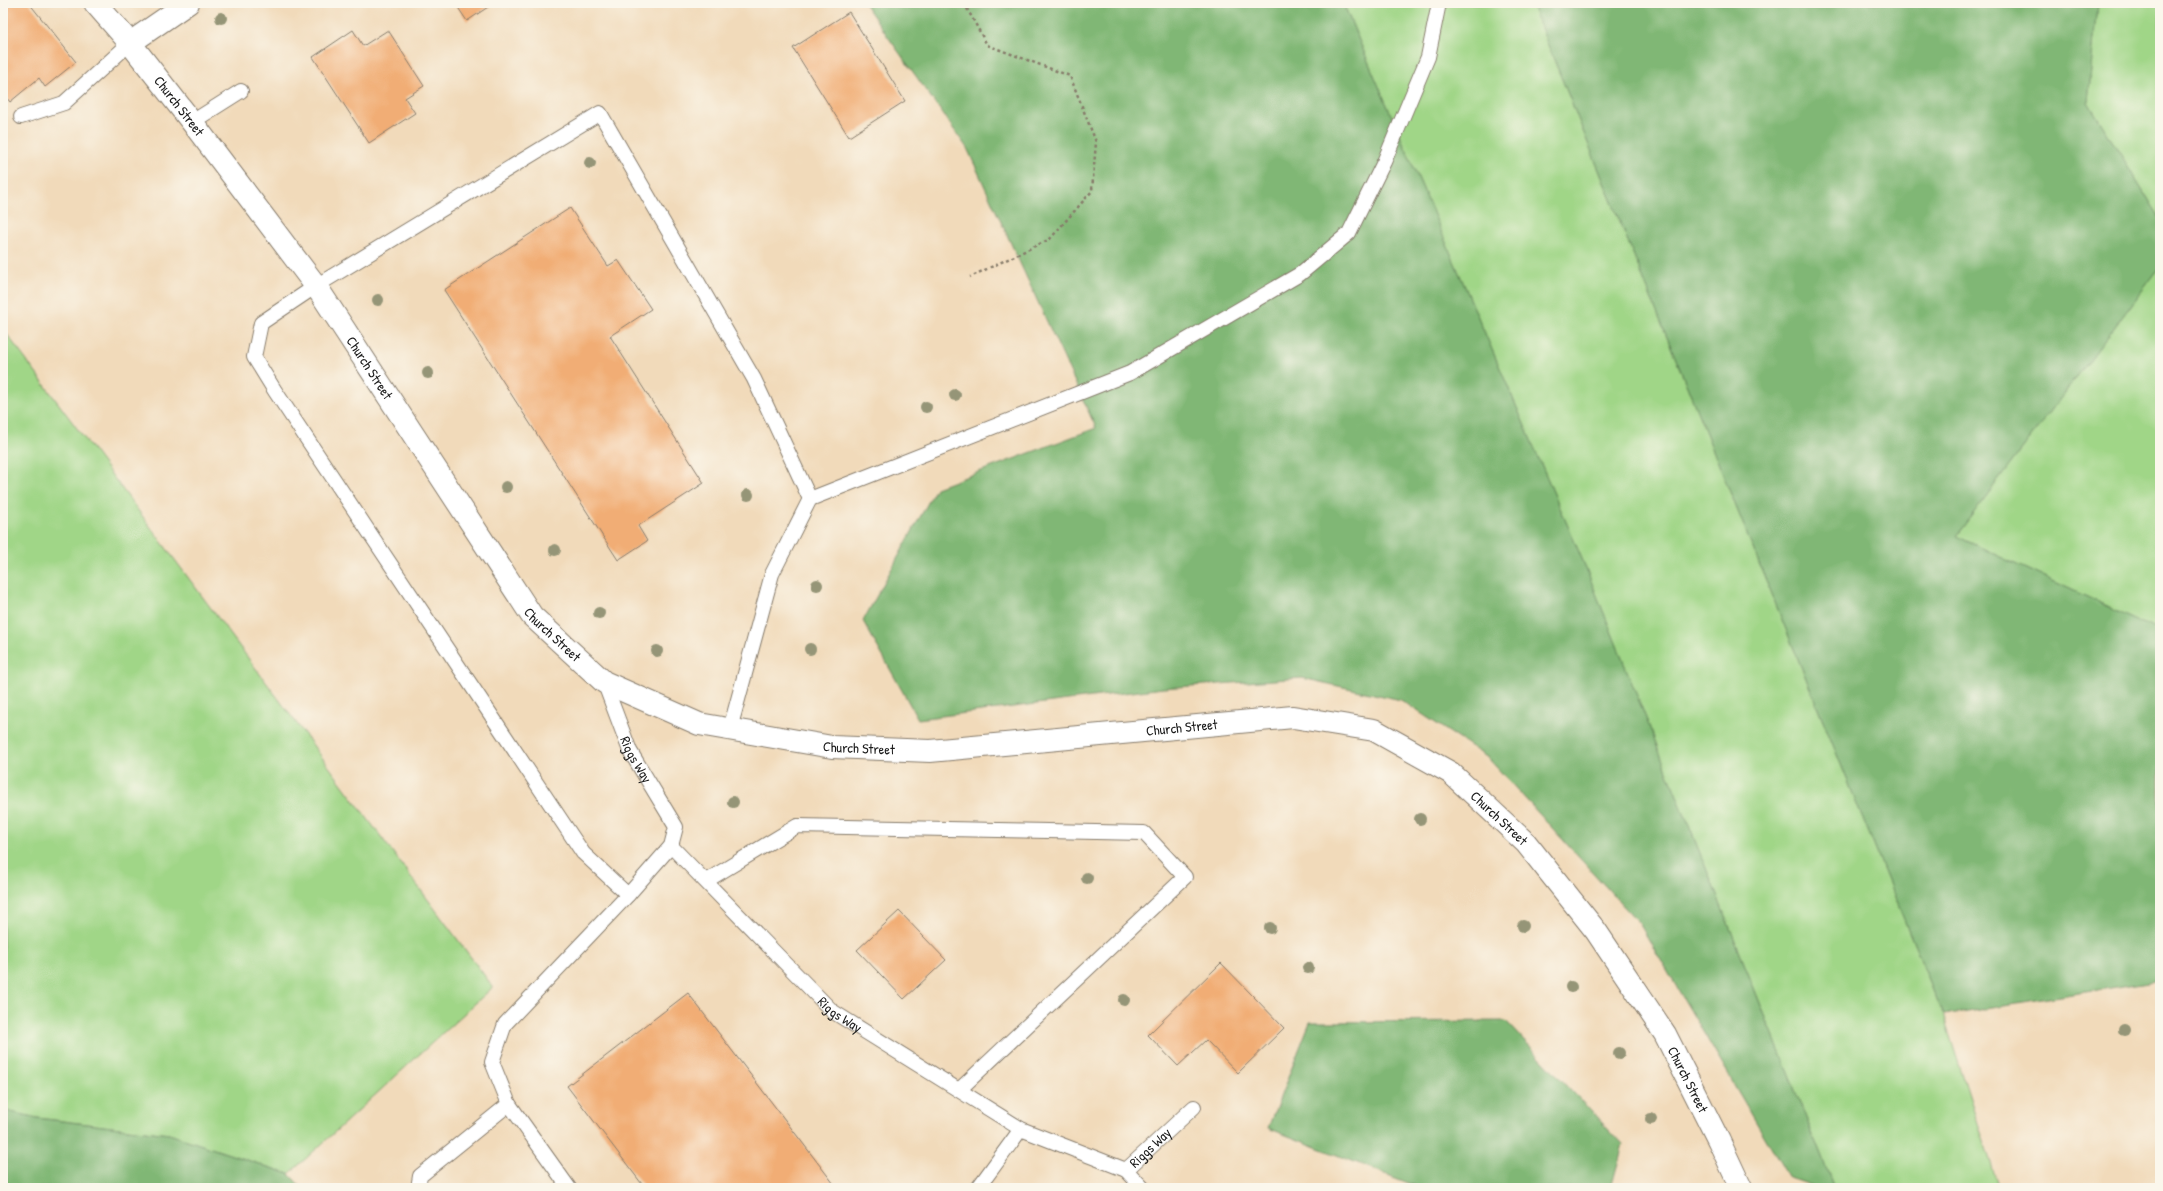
<svg xmlns="http://www.w3.org/2000/svg" width="2163" height="1191" viewBox="0 0 2163 1191" font-family="'Patrick Hand',sans-serif">
  <rect width="100%" height="100%" fill="#fbf7ec"/>
  <filter id="ink" filterUnits="userSpaceOnUse"><feTurbulence type="fractalNoise" baseFrequency=".025" numOctaves="2"/><feDisplacementMap in="SourceGraphic" scale="8" xChannelSelector="R" yChannelSelector="G"/><feConvolveMatrix kernelMatrix="1 2 1 2 8 2 1 2 1" color-interpolation-filters="sRGB"/></filter>
  <filter id="wash" filterUnits="userSpaceOnUse"><feTurbulence type="fractalNoise" baseFrequency=".012" numOctaves="4" result="noise"/><feDisplacementMap in="SourceGraphic" scale="16" xChannelSelector="R" yChannelSelector="G"/><feGaussianBlur stdDeviation="0.9" result="paint"/><feColorMatrix in="noise" values="0 0 0 0 0 0 0 0 0 0 0 0 0 0 0 0 0 1.4 0 .05"/><feComposite in="paint" operator="in"/></filter>
  <g filter="url(#wash)">
    <rect width="100%" height="100%" fill="#f1daba"/>
    <g fill="#a0d687" stroke="#5e7952">
      <polygon points="1343,3 1531,3 1943,1015 1999,1188 1834,1188 1585,566"/>
      <polygon points="2097,3 2160,3 2160,218 2088,102"/>
      <polygon points="2160,267 2160,631 1956,536"/>
      <polygon points="3,329 493,987 289,1174 169,1134 37,1118 3,1110"/>
    </g>
    <g fill="#80b774" stroke="#4e6a48">
      <polygon points="864,3 1343,3 1585,566 1834,1188 1818,1188 1789,1178 1639,923 1488,758 1401,700 1302,678 1163,688 918,719 863,621 936,488 1096,428 967,148"/>
      <polygon points="1531,3 2097,3 2088,102 2160,218 2160,267 1956,536 2160,631 2160,980 1943,1015"/>
      <polygon points="1506,1021 1623,1145 1611,1188 1421,1188 1268,1128 1310,1022"/>
      <polygon points="3,1110 37,1118 169,1134 289,1174 302,1188 3,1188"/>
    </g>
    <g id="blocks">
      <g fill="#f1ad74">
        <polygon points="3,3 29,3 76,62 45,87 39,78 10,102 3,93"/>
        <polygon points="455,3 494,3 467,21"/>
        <polygon points="849,12 905,101 849,137 793,48"/>
        <polygon points="353,30 363,46 388,30 424,86 405,98 415,113 369,143 313,57"/>
        <polygon points="570,208 608,266 618,260 651,309 610,336 704,483 638,526 647,541 618,560 444,290"/>
        <polygon points="899,911 946,960 904,999 857,950"/>
        <polygon points="1221,963 1284,1028 1238,1073 1206,1040 1178,1066 1148,1035"/>
        <polygon points="688,993 837,1188 645,1188 567,1086"/>
      </g>
    </g>
  </g>
  <g filter="url(#ink)">
    <use href="#blocks" fill-opacity="0" stroke="#867b6b" stroke-width="1"/>
    <g fill="none" stroke-linecap="round" stroke-linejoin="round">
      <defs>
        <g id="lane">
          <polyline points="21,117 64,103 130,43"/>
          <polyline points="192,122 241,91"/>
          <path id="s1" d="M604,682L630,751L676,827L671,846L628,895L583,853L275,391L254,357L261,323L316,286L600,113L754,379L810,499"/>
          <polyline points="730,729 772,574 810,499 1130,373 1300,274 1349,233 1384,162 1428,57 1439,3"/>
          <path id="s2" d="M671,846L832,1011L1021,1129L1126,1170L1194,1107"/>
          <polyline points="706,881 797,826 1144,833 1185,877 959,1090"/>
          <polyline points="1126,1170 1143,1188"/>
          <polyline points="418,1188 420,1176 509,1104"/>
          <polyline points="569,1188 509,1104 492,1062 505,1024 628,895"/>
          <polyline points="978,1188 1021,1129"/>
        </g>
        <g id="street">
          <path id="s3" d="M95,3L130,43L192,122L316,286L532,616L604,682L699,724L832,747L930,751L1293,717L1374,730L1451,773L1526,843L1596,931L1665,1034L1719,1141L1741,1188"/>
          <polyline points="130,43 188,3"/>
        </g>
      </defs>
      <use href="#lane" stroke="#867b6b" stroke-width="16"/>
      <use href="#street" stroke="#867b6b" stroke-width="24"/>
      <polyline stroke="#867b6b" stroke-width="2.5" stroke-dasharray="3 3" stroke-linecap="butt" points="964,3 987,45 1070,76 1096,142 1092,191 1050,239 970,277"/>
      <use href="#lane" stroke="#fff" stroke-width="14"/>
      <use href="#street" stroke="#fff" stroke-width="22"/>
    </g>
    <g fill="#959577">
      <circle cx="221" cy="18" r="6"/>
      <circle cx="590" cy="163" r="6"/>
      <circle cx="378" cy="300" r="6"/>
      <circle cx="428" cy="373" r="6"/>
      <circle cx="955" cy="395" r="6"/>
      <circle cx="926" cy="407" r="6"/>
      <circle cx="506" cy="487" r="6"/>
      <circle cx="748" cy="495" r="6"/>
      <circle cx="555" cy="550" r="6"/>
      <circle cx="817" cy="585" r="6"/>
      <circle cx="599" cy="613" r="6"/>
      <circle cx="810" cy="649" r="6"/>
      <circle cx="657" cy="651" r="6"/>
      <circle cx="733" cy="802" r="6"/>
      <circle cx="1420" cy="819" r="6"/>
      <circle cx="1087" cy="878" r="6"/>
      <circle cx="1523" cy="926" r="6"/>
      <circle cx="1270" cy="928" r="6"/>
      <circle cx="1308" cy="968" r="6"/>
      <circle cx="1571" cy="987" r="6"/>
      <circle cx="1124" cy="1000" r="6"/>
      <circle cx="2124" cy="1030" r="6"/>
      <circle cx="1619" cy="1053" r="6"/>
      <circle cx="1651" cy="1119" r="6"/>
    </g>
  </g>
  <g text-anchor="middle" stroke-width="4" stroke-linejoin="round" paint-order="stroke">
    <g font-size="14" fill="#1c1c1c" stroke="#fbf7ec">
      <text dy="5" stroke="none"><textPath href="#s3" startOffset="133">Church Street</textPath></text>
      <text dy="5" stroke="none"><textPath href="#s3" startOffset="457">Church Street</textPath></text>
      <text dy="5" stroke="none"><textPath href="#s3" startOffset="781">Church Street</textPath></text>
      <text dy="5" stroke="none"><textPath href="#s3" startOffset="1441">Church Street</textPath></text>
      <text dy="5" stroke="none"><textPath href="#s3" startOffset="1117">Church Street</textPath></text>
      <text dy="5" stroke="none"><textPath href="#s1" startOffset="84">Riggs Way</textPath></text>
      <text dy="5" stroke="none"><textPath href="#s3" startOffset="1789">Church Street</textPath></text>
      <text dy="5" stroke="none"><textPath href="#s2" startOffset="239">Riggs Way</textPath></text>
      <text dy="5" stroke="none"><textPath href="#s3" startOffset="2113">Church Street</textPath></text>
      <text dy="5" stroke="none"><textPath href="#s2" startOffset="599">Riggs Way</textPath></text>
    </g>
  </g>
  <rect width="2163" height="1191" fill="none" stroke="#fbf7ec" stroke-width="16"/>
</svg>
